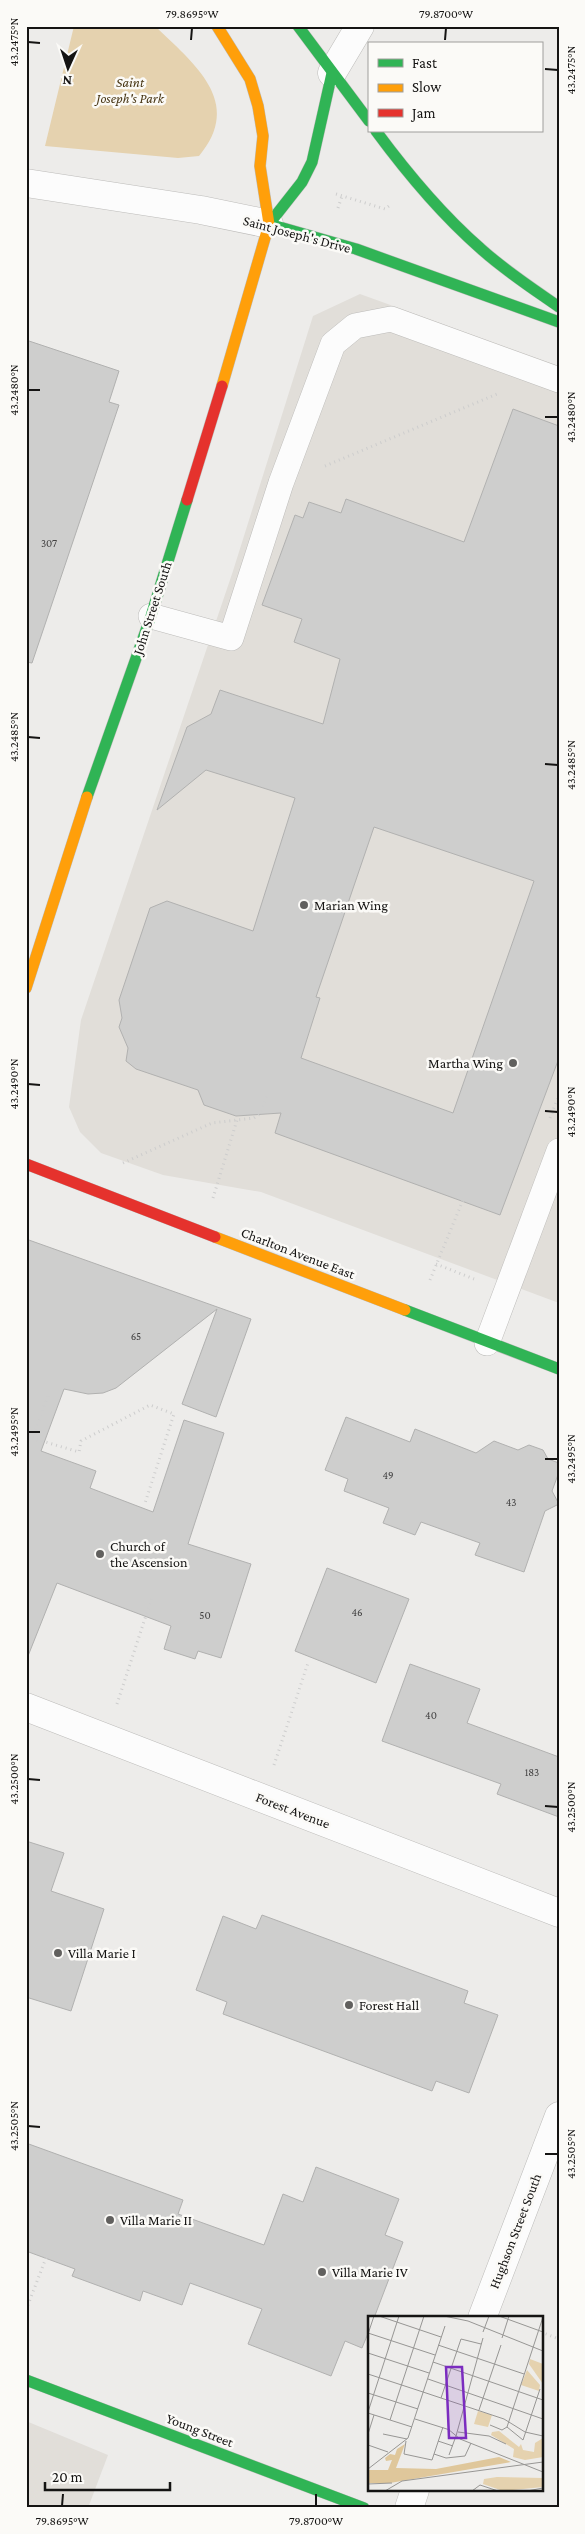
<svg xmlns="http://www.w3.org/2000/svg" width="585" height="2534" viewBox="0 0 585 2534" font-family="'Crimson Pro',serif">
  <rect width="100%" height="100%" fill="#edecea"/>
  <g fill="#e1ded9">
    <polygon points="360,294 559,366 559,1303 261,1192 163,1175 101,1153 80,1132 69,1107 81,1020 233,571 313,316"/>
    <polygon points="26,2421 108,2455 88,2508 26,2508"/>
  </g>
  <path fill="#e5d2af" d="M74,26H155C193,63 245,102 199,156L178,158L45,146Z"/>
  <g fill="#cececd" stroke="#b1b1b0" fill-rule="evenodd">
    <polygon points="26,340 119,371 109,402 119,405 32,663 26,662"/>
    <path d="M513,409L559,426V1058L500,1215L275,1133L281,1113L236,1116L204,1105L198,1090L136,1069L126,1061L128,1048L119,1027L122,1018L119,1000L150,908L167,901L253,931L295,798L206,770L157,810L187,727L211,714L220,690L323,724L340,659L294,642L302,619L262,605L295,515L303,518L309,502L341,513L346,499L464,542ZM374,827L534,881L453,1113L301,1058L320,998L316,997Z"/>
    <polygon points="26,1239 251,1319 216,1417 182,1404 217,1309 116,1388 103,1393 88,1394 64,1389 41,1451 96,1471 90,1488 153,1512 184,1420 224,1433 188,1544 251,1564 221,1658 198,1651 195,1659 164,1649 171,1626 57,1583 28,1656 26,1655"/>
    <polygon points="346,1417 410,1442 415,1429 476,1453 494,1441 518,1450 529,1445 543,1450 548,1459 559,1463 559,1472 552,1491 559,1504 545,1511 524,1572 475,1555 480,1543 421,1522 415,1535 383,1523 389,1508 344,1491 348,1479 325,1470"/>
    <polygon points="327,1568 409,1599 376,1683 295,1651"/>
    <polygon points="410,1664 480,1689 467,1723 559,1757 559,1817 497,1794 501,1784 382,1741"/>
    <polygon points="26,1841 64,1853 51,1891 104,1909 71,2011 26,1997"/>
    <polygon points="262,1915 468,1991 464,2003 498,2015 469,2093 436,2081 432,2091 223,2014 227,2002 196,1990 223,1916 256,1929"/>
    <polygon points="26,2143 183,2200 178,2214 264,2245 283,2194 303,2202 316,2167 399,2199 385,2235 403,2242 374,2318 369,2318 369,2331 362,2348 345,2341 331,2376 248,2344 262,2309 190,2283 182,2305 143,2291 140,2301 72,2276 75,2269 26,2251"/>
  </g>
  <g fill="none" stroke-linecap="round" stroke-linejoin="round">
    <defs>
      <g id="lane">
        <polyline points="151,616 231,638 281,483 333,344 355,326 391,319 559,380"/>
        <polyline points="487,1343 559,1151"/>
      </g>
      <g id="street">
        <polyline points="332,73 360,26"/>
        <polyline points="26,183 201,210 269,224"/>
        <polyline points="26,1707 559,1913"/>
        <polyline points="482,2318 559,2116"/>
        <polyline points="409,2508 415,2490"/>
      </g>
      <g id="fast">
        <polyline points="298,26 369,121"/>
        <path d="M376,131C407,173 440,213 480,248C504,270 532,288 559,307"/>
        <polyline points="269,224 356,249 559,322"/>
        <polyline points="269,224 302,182 312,162 332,73"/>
        <polyline points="87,797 151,616 187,500"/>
        <polyline points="405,1310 559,1369"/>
        <polyline points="26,2380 364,2508"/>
      </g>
      <g id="slow">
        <polyline points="217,26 250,79 258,106 263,136 260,166 269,224 222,386"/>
        <polyline points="26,988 87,797"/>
        <polyline points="215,1237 405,1310"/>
      </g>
      <g id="jam">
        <polyline points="187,500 222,386"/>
        <polyline points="26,1164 215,1237"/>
      </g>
    </defs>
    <use href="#lane" stroke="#bdbcba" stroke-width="26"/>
    <use href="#street" stroke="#bdbcba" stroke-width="29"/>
    <use href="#fast" stroke="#bdbcba" stroke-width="12"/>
    <use href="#slow" stroke="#bdbcba" stroke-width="12"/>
    <use href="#jam" stroke="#bdbcba" stroke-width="12"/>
    <g stroke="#cdcdcd" stroke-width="3" stroke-dasharray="1 4" stroke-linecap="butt">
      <polyline points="336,194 385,209 389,206"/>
      <polyline points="338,208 342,196"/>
      <polyline points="325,466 497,394"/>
      <polyline points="550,1118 559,1095"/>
      <polyline points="123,1163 212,1123 254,1118 261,1113 267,1096"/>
      <polyline points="213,1198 237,1120"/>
      <polyline points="436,1264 474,1279"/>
      <polyline points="430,1280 463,1200"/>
      <polyline points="48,1396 32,1438 79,1452 81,1441 150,1405 174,1414 145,1503"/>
      <polyline points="26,1595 27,1593"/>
      <polyline points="117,1704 152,1597"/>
      <polyline points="274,1765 308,1663"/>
      <polyline points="26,2310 46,2258"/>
      <polyline points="541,2332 559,2339"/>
      <polyline points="541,2407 542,2407"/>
    </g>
    <use href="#lane" stroke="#fcfcfc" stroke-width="25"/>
    <use href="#street" stroke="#fcfcfc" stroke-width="28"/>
    <use href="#fast" stroke="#30b455" stroke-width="11"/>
    <use href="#slow" stroke="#ff9f0a" stroke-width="11"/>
    <use href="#jam" stroke="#e5322d" stroke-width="11"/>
  </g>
  <path fill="none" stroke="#151413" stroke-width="2" d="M191,40L192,28M445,40L446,28M28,42L40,43M545,69L558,70M28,390H40M545,417H558M28,737L40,738M545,764L558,765M28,1084L40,1085M545,1111L558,1112M28,1432H40M545,1459H558M28,1779L40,1780M545,1806L558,1807M28,2126L40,2127M545,2154H558M62,2506L63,2494M316,2506V2494"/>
  <g fill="#61605e" stroke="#fbfaf7" stroke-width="2">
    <circle cx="304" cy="905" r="5"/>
    <circle cx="513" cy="1063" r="5"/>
    <circle cx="100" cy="1554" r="5"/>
    <circle cx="58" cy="1953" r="5"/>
    <circle cx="349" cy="2005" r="5"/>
    <circle cx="110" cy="2220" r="5"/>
    <circle cx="322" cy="2272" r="5"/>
  </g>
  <g text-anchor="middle" stroke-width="5" stroke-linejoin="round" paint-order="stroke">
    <g font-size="11" fill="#434242">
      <text x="49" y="547">307</text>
      <text x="136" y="1340">65</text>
      <text x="388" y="1479">49</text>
      <text x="511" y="1506">43</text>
      <text x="357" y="1616">46</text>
      <text x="205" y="1619">50</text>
      <text x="431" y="1719">40</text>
      <text x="532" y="1776">183</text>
    </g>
    <g font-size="14" font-style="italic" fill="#483614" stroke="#fbfaf7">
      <text x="130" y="87">Saint<tspan x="130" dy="16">Joseph's Park</tspan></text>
    </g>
    <g font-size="14" fill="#151413" stroke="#fbfaf7">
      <text transform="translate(297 234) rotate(15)" y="5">Saint Joseph's Drive</text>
      <text transform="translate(152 608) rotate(-72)" y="5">John Street South</text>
      <text transform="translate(298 1253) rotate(21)" y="5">Charlton Avenue East</text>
      <text transform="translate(293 1810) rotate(21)" y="5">Forest Avenue</text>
      <text transform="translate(515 2231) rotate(-69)" y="5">Hughson Street South</text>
      <text transform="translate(200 2430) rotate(21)" y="5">Young Street</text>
    </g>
    <g font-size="14" fill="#151413" stroke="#fbfaf7" text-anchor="start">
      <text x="314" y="910">Marian Wing</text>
      <text x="503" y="1068" text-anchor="end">Martha Wing</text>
      <text x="110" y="1551">Church of<tspan x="110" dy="16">the Ascension</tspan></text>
      <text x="68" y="1958">Villa Marie I</text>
      <text x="359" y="2010">Forest Hall</text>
      <text x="120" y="2225">Villa Marie II</text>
      <text x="332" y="2277">Villa Marie IV</text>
    </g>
  </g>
  <g transform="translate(368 2316)">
    <rect width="175" height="175" fill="#edecea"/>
    <path d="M37,128L28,152L68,153L131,141L143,146L22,167H0V154H20L24,144L18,145L17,142L22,138L27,139L29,133Z" fill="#dfc79b"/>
    <path d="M162,43L175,48V68L161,48ZM159,54L172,69L171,75L153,69ZM110,95L124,99L120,111L106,108ZM131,115L151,131L153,128L155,134L166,136L167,127L175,122V141L157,144L145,141L146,133L123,119L124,116ZM129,161L175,162V171L135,175L115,168L116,163Z" fill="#e5d2af"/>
    <path fill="none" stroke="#979694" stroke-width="1" d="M11,0L73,21M76,0L100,5L175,35M131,0L175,16M115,16L121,0M0,17L67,39M0,18L6,0M134,22L141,0M70,29L156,58M0,37L61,57M65,46L175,84M0,58L55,76M60,63L175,103M55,76L136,103L157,116L175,120M0,77L50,93M73,82L93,23L113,28M111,94L133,29M0,96L31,0M0,97L44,111M47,103L82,114M22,104L56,0M122,109L134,114L139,111M139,111L175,1M139,111L155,124L172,73M80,113L92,123L175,156M90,116L121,120L138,128M0,118L6,99M15,118L39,123M88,120L115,22M38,125L36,138L64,144L75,111M70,125L85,130M0,129L20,136M66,138L78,142L97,140L103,127M81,139L88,120M0,153L40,122L77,10M0,168L24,167M17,175L34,165L175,146M104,175L112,169L130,175M159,175L175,172"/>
    <path fill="#7b2cbf" fill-opacity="0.15" stroke="#7b2cbf" stroke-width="2.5" d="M78,51H94L98,122H81Z"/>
    <rect width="175" height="175" fill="none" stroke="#151413" stroke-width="2.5"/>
  </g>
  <rect width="585" height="2534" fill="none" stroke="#fbfaf7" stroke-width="55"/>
  <rect x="368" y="42" width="175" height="90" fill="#fbfaf7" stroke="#9f9e9c"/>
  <rect x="378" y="59" width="25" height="8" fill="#30b455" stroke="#9f9e9c"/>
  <text x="412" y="68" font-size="15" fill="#151413">Fast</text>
  <rect x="378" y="84" width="25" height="8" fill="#ff9f0a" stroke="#9f9e9c"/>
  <text x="412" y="92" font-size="15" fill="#151413">Slow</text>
  <rect x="378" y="109" width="25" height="8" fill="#e5322d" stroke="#9f9e9c"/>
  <text x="412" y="118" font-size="15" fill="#151413">Jam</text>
  <g transform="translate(68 68) rotate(183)" stroke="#fbfaf7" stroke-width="4" paint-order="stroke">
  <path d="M0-4L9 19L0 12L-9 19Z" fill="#151413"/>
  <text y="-8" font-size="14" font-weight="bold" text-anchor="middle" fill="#151413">N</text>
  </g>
  <path d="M45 2482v8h125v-8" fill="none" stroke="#151413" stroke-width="2.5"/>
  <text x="52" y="2482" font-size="15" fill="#151413" stroke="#fbfaf7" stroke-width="4" paint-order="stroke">20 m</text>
  <rect x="28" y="28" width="530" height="2478" fill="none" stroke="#151413" stroke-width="2"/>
  <g font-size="12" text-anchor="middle" fill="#151413">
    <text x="192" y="18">79.8695°W</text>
    <text x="446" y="18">79.8700°W</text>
    <text transform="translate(14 42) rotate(-90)" y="4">43.2475°N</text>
    <text transform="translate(571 70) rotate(-90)" y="4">43.2475°N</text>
    <text transform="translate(14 390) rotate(-90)" y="4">43.2480°N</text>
    <text transform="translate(571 417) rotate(-90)" y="4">43.2480°N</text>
    <text transform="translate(14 737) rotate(-90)" y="4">43.2485°N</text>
    <text transform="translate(571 765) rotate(-90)" y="4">43.2485°N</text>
    <text transform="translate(14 1084) rotate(-90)" y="4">43.2490°N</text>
    <text transform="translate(571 1112) rotate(-90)" y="4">43.2490°N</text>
    <text transform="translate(14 1432) rotate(-90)" y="4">43.2495°N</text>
    <text transform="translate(571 1459) rotate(-90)" y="4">43.2495°N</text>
    <text transform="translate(14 1779) rotate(-90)" y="4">43.2500°N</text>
    <text transform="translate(571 1807) rotate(-90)" y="4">43.2500°N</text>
    <text transform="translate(14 2126) rotate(-90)" y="4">43.2505°N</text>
    <text transform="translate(571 2154) rotate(-90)" y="4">43.2505°N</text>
    <text x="62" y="2525">79.8695°W</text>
    <text x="316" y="2525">79.8700°W</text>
  </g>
</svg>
